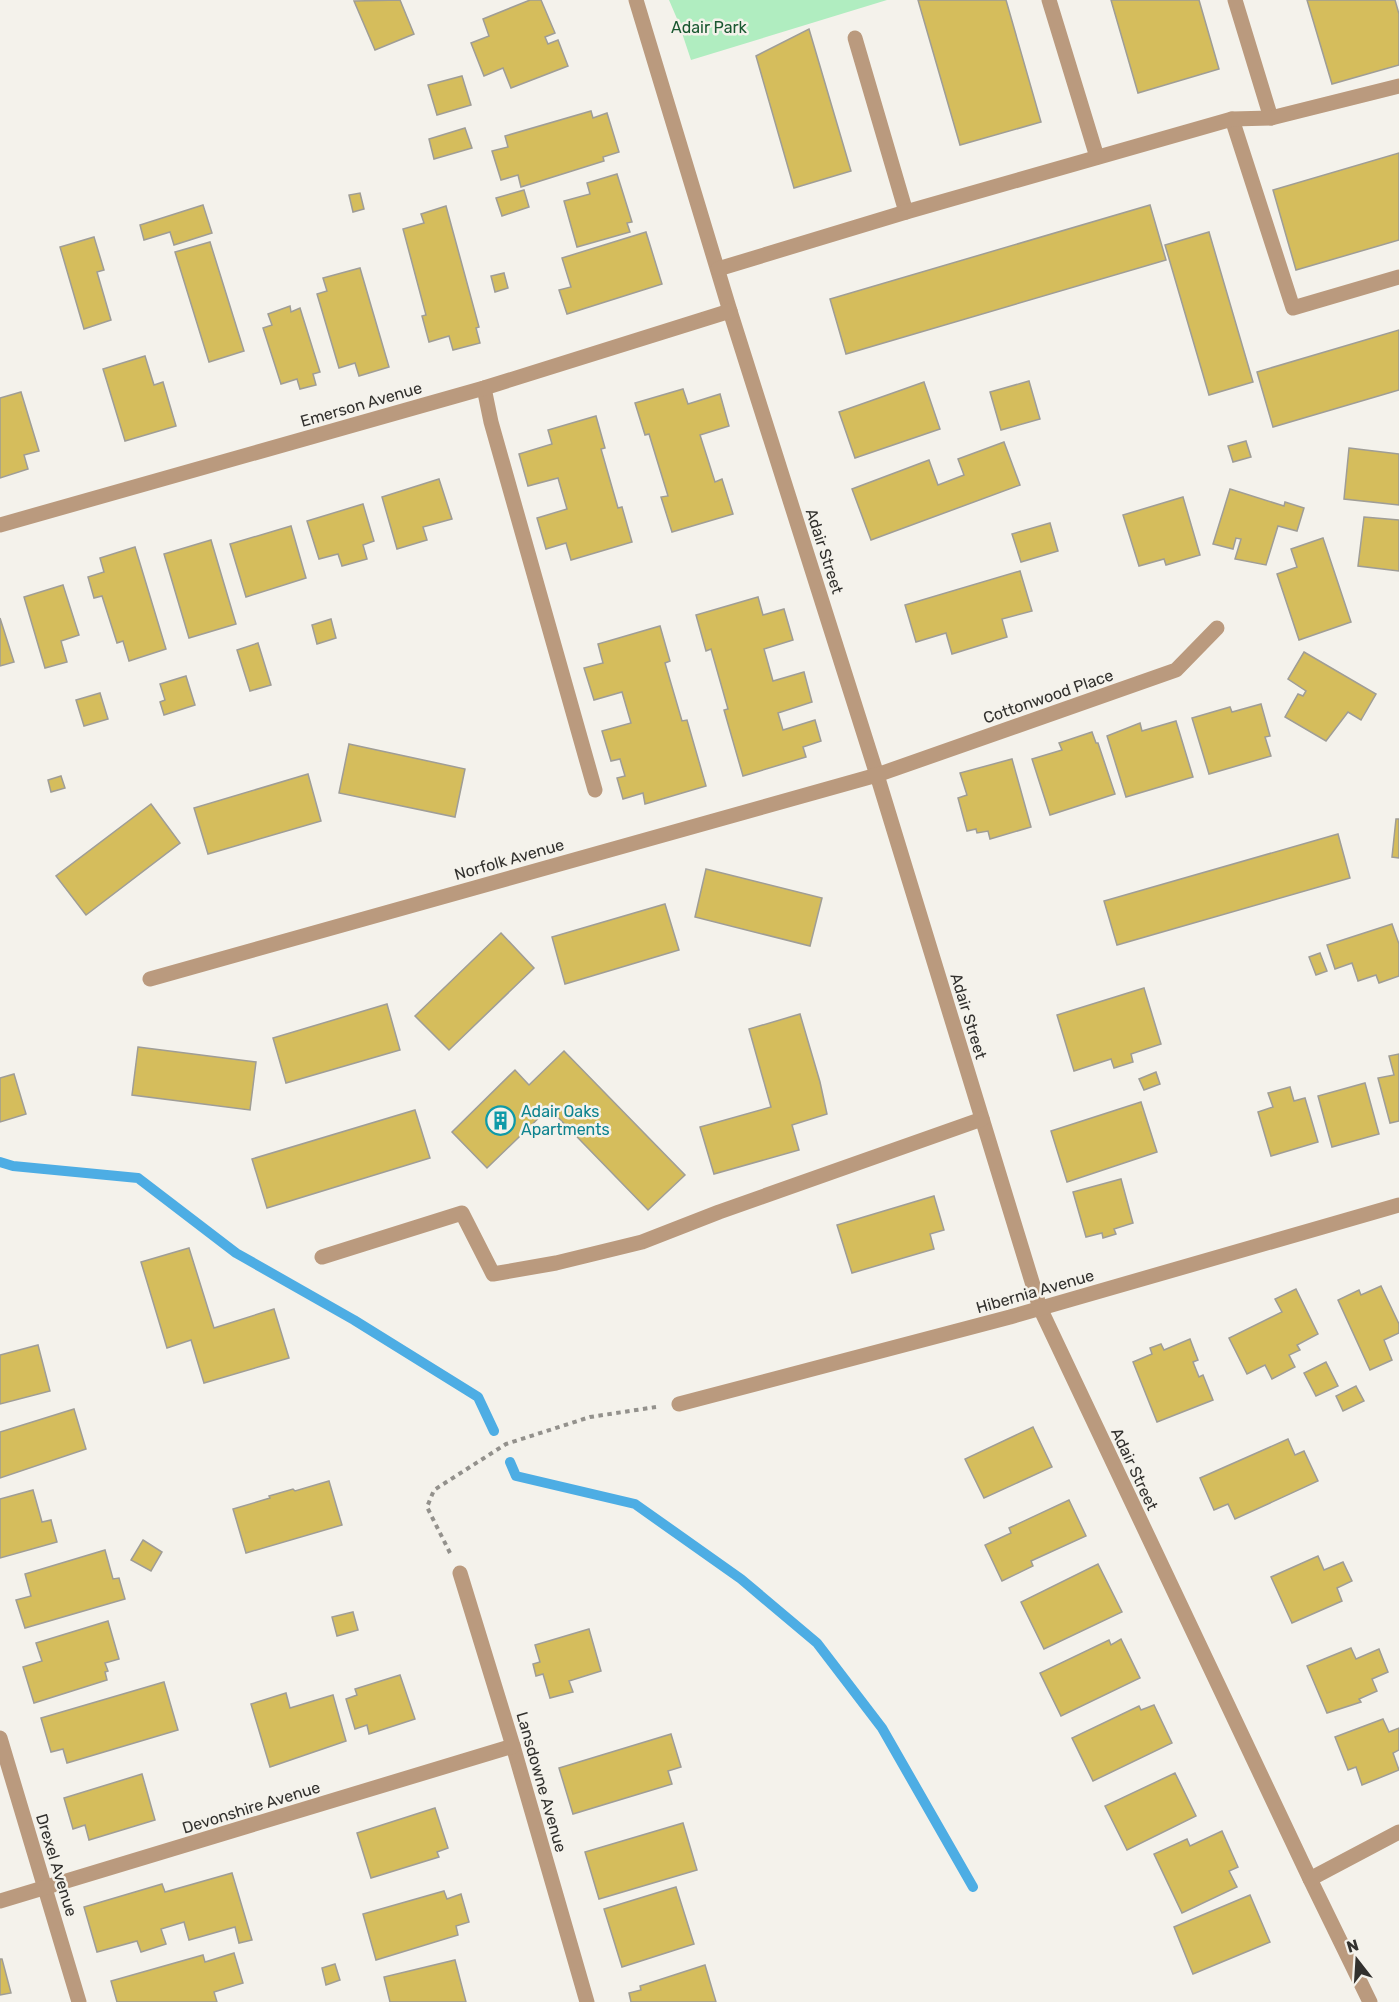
<svg xmlns="http://www.w3.org/2000/svg" width="1399" height="2002" viewBox="0 0 1399 2002" font-family="Rubik,sans-serif">
  <rect width="100%" height="100%" fill="#f4f2eb"/>
  <polygon fill="#b0edc0" points="669,0 887,0 691,60 678,21"/>
  <g fill="none" stroke-linecap="round" stroke-linejoin="round">
    <g stroke="#4dade4" stroke-width="10">
      <polyline points="0,1162 13,1166 138,1178 236,1253 354,1320 478,1397 494,1431"/>
      <polyline points="510,1462 516,1476 635,1504 741,1579 817,1643 882,1728 973,1887"/>
    </g>
  </g>
  <g fill="#d5bd5c" stroke="#9f9d96" stroke-width="1.5">
    <polygon points="400,0 414,34 375,50 354,1"/>
    <polygon points="530,0 541,0 555,33 545,37 548,44 558,40 568,66 511,88 503,68 484,76 471,43 489,36 483,19"/>
    <polygon points="918,0 1006,0 1041,122 960,145"/>
    <polygon points="1111,0 1199,0 1219,69 1138,93"/>
    <polygon points="1307,0 1395,0 1399,14 1399,65 1332,84"/>
    <polygon points="809,29 851,171 794,188 756,56"/>
    <polygon points="462,76 471,105 437,115 428,85"/>
    <polygon points="591,111 593,118 607,113 619,152 603,157 604,161 521,187 518,175 501,180 492,151 508,147 505,136"/>
    <polygon points="465,128 472,148 434,159 429,139"/>
    <polygon points="1399,153 1399,240 1296,270 1273,190"/>
    <polygon points="617,174 632,222 627,223 630,232 577,247 564,201 590,194 587,183"/>
    <polygon points="524,190 529,207 502,216 496,198"/>
    <polygon points="360,193 364,209 353,212 349,195"/>
    <polygon points="203,205 212,233 174,245 170,232 144,240 140,225"/>
    <polygon points="1150,205 1166,260 846,354 830,299"/>
    <polygon points="446,206 479,327 476,328 480,343 453,350 449,336 429,342 422,316 426,315 403,229 424,223 421,214"/>
    <polygon points="646,232 662,284 567,314 559,290 571,287 562,258"/>
    <polygon points="1209,232 1253,382 1209,395 1165,245"/>
    <polygon points="94,237 104,270 97,272 111,320 84,329 60,247"/>
    <polygon points="210,242 244,351 209,362 175,252"/>
    <polygon points="360,268 389,367 359,376 355,363 339,368 317,294 327,291 323,278"/>
    <polygon points="504,273 508,288 495,292 491,276"/>
    <polygon points="290,306 291,312 300,308 320,372 313,374 316,385 300,389 297,379 281,384 263,328 272,325 268,314"/>
    <polygon points="1399,330 1399,390 1273,427 1257,372"/>
    <polygon points="145,356 154,385 163,382 176,426 125,441 103,369"/>
    <polygon points="1029,381 1040,419 1001,430 990,392"/>
    <polygon points="924,382 940,429 855,458 839,412"/>
    <polygon points="683,389 688,404 720,394 729,426 700,435 715,482 722,479 733,514 672,532 661,497 668,496 649,434 645,435 635,403"/>
    <polygon points="21,392 39,451 24,455 28,469 0,478 0,398"/>
    <polygon points="596,416 605,448 601,449 618,508 622,507 632,542 571,560 566,543 546,549 537,518 567,509 558,478 528,486 519,454 552,444 548,430"/>
    <polygon points="1246,441 1251,457 1233,462 1228,446"/>
    <polygon points="1004,442 1020,485 871,540 852,489 929,460 938,485 964,475 958,459"/>
    <polygon points="1349,448 1399,454 1399,505 1344,499"/>
    <polygon points="439,479 452,519 423,527 427,540 397,549 382,497"/>
    <polygon points="1230,489 1284,506 1285,502 1304,508 1297,531 1278,526 1266,565 1235,559 1241,539 1236,538 1233,549 1213,544"/>
    <polygon points="1183,497 1200,555 1166,565 1164,559 1139,566 1123,515"/>
    <polygon points="363,504 374,541 363,545 367,559 342,566 338,554 319,559 307,521"/>
    <polygon points="1364,517 1399,520 1399,571 1358,566"/>
    <polygon points="1050,523 1058,551 1021,562 1012,534"/>
    <polygon points="291,526 306,578 246,597 230,544"/>
    <polygon points="1323,538 1351,622 1299,640 1277,574 1297,567 1291,549"/>
    <polygon points="211,540 236,624 189,638 164,554"/>
    <polygon points="135,547 166,649 129,661 123,641 117,643 102,596 94,598 88,577 104,572 100,558"/>
    <polygon points="1020,571 1032,611 1002,619 1007,637 952,654 946,633 916,642 905,605"/>
    <polygon points="63,585 79,635 61,641 67,662 45,668 24,597"/>
    <polygon points="758,597 763,615 784,609 793,640 764,649 773,681 804,672 812,702 778,713 783,730 815,720 821,741 803,747 806,757 743,776 724,710 728,709 711,649 706,651 696,615"/>
    <polygon points="0,618 14,662 0,666"/>
    <polygon points="331,619 336,638 317,644 312,625"/>
    <polygon points="660,626 670,661 665,663 682,721 687,720 706,786 645,804 643,793 623,799 617,778 625,776 620,759 611,761 602,731 631,723 622,692 594,700 584,668 603,663 598,644"/>
    <polygon points="258,643 271,685 250,691 237,650"/>
    <polygon points="1304,652 1376,694 1361,720 1348,712 1326,741 1285,717 1298,694 1303,696 1306,691 1288,679"/>
    <polygon points="186,676 195,705 164,715 160,702 165,700 160,684"/>
    <polygon points="100,693 108,719 84,726 76,700"/>
    <polygon points="1261,704 1270,736 1265,737 1271,756 1209,774 1192,718 1230,707 1232,712"/>
    <polygon points="1176,721 1193,777 1126,797 1107,736 1140,723 1142,731"/>
    <polygon points="1092,732 1096,743 1098,743 1115,794 1050,815 1032,759 1062,750 1059,743"/>
    <polygon points="349,744 465,769 455,817 339,793"/>
    <polygon points="1012,759 1031,827 990,839 988,831 977,833 976,829 967,831 958,798 967,795 960,773"/>
    <polygon points="308,774 321,821 208,854 194,808"/>
    <polygon points="61,776 65,788 51,792 48,780"/>
    <polygon points="151,804 180,843 86,915 56,876"/>
    <polygon points="1396,819 1399,819 1399,858 1392,857"/>
    <polygon points="1338,834 1350,878 1117,945 1104,901"/>
    <polygon points="706,869 822,898 810,946 695,917"/>
    <polygon points="665,904 679,950 565,984 552,937"/>
    <polygon points="1392,924 1399,944 1399,976 1379,983 1376,975 1358,981 1352,963 1335,969 1327,945"/>
    <polygon points="501,933 534,968 449,1050 415,1016"/>
    <polygon points="1320,953 1327,971 1316,975 1309,957"/>
    <polygon points="1144,988 1161,1044 1131,1054 1133,1062 1114,1068 1111,1059 1074,1071 1057,1015"/>
    <polygon points="387,1004 400,1050 286,1083 273,1038"/>
    <polygon points="800,1014 820,1082 827,1114 792,1125 799,1150 714,1174 700,1127 771,1107 749,1029"/>
    <polygon points="138,1047 256,1062 250,1110 132,1095"/>
    <polygon points="564,1051 685,1175 648,1210 549,1108 487,1168 452,1132 515,1070 529,1085"/>
    <polygon points="1399,1054 1399,1121 1390,1123 1378,1078 1394,1075 1389,1056"/>
    <polygon points="1156,1072 1160,1084 1144,1090 1139,1079"/>
    <polygon points="14,1074 26,1114 0,1122 0,1078"/>
    <polygon points="1365,1083 1379,1134 1332,1147 1318,1096"/>
    <polygon points="1290,1087 1294,1101 1305,1098 1318,1142 1271,1156 1258,1112 1273,1107 1268,1093"/>
    <polygon points="1141,1102 1157,1152 1067,1182 1051,1131"/>
    <polygon points="415,1110 430,1158 267,1208 252,1159"/>
    <polygon points="1121,1179 1133,1223 1114,1229 1116,1234 1103,1238 1102,1233 1086,1237 1073,1192"/>
    <polygon points="934,1196 944,1230 930,1234 934,1249 852,1273 837,1225"/>
    <polygon points="189,1248 214,1328 274,1309 289,1358 204,1383 191,1340 167,1348 141,1262"/>
    <polygon points="1381,1286 1399,1324 1399,1333 1384,1340 1392,1360 1370,1370 1338,1300 1359,1290 1361,1295"/>
    <polygon points="1296,1289 1318,1334 1297,1345 1300,1350 1289,1355 1295,1367 1272,1379 1265,1365 1247,1374 1229,1338 1282,1312 1275,1299"/>
    <polygon points="1190,1339 1198,1360 1193,1362 1199,1377 1203,1375 1213,1400 1157,1422 1133,1362 1152,1354 1150,1348 1161,1344 1164,1350"/>
    <polygon points="38,1345 50,1391 0,1404 0,1355"/>
    <polygon points="1326,1362 1338,1386 1316,1396 1304,1373"/>
    <polygon points="1356,1386 1364,1401 1343,1411 1336,1396"/>
    <polygon points="74,1409 86,1449 0,1478 0,1432"/>
    <polygon points="1033,1427 1052,1467 984,1498 965,1459"/>
    <polygon points="1288,1439 1295,1455 1304,1451 1318,1481 1235,1519 1228,1504 1214,1510 1200,1478"/>
    <polygon points="329,1481 342,1525 246,1553 233,1509 270,1498 269,1496 293,1489 295,1491"/>
    <polygon points="33,1490 42,1522 51,1520 57,1542 0,1558 0,1499"/>
    <polygon points="1069,1500 1086,1536 1031,1561 1033,1566 1002,1581 985,1545 1011,1533 1009,1528"/>
    <polygon points="143,1540 162,1552 151,1571 131,1560"/>
    <polygon points="105,1550 113,1579 119,1578 125,1599 25,1628 16,1600 31,1596 25,1574"/>
    <polygon points="1318,1556 1324,1570 1343,1562 1352,1581 1337,1588 1342,1601 1292,1623 1271,1577"/>
    <polygon points="1098,1564 1122,1612 1044,1649 1021,1602"/>
    <polygon points="353,1612 358,1630 337,1636 332,1617"/>
    <polygon points="108,1621 119,1659 105,1663 108,1671 105,1672 107,1680 34,1703 23,1667 42,1661 36,1643"/>
    <polygon points="589,1629 601,1671 569,1681 573,1692 550,1698 543,1674 536,1676 533,1664 540,1662 535,1645"/>
    <polygon points="1121,1639 1140,1678 1061,1716 1040,1673 1109,1640 1111,1645"/>
    <polygon points="1351,1648 1356,1659 1379,1649 1388,1672 1372,1679 1377,1691 1359,1699 1361,1702 1327,1713 1307,1666"/>
    <polygon points="400,1675 415,1719 369,1734 367,1725 355,1729 346,1699 357,1695 355,1689"/>
    <polygon points="164,1682 178,1730 67,1763 63,1749 51,1752 41,1718"/>
    <polygon points="286,1693 290,1708 333,1695 346,1741 270,1767 251,1704"/>
    <polygon points="1154,1705 1172,1743 1093,1781 1072,1738 1139,1706 1141,1710"/>
    <polygon points="1383,1719 1389,1732 1399,1728 1399,1750 1393,1753 1399,1770 1362,1785 1356,1767 1348,1770 1335,1737"/>
    <polygon points="671,1734 681,1767 668,1771 672,1784 573,1814 559,1768"/>
    <polygon points="1175,1773 1196,1816 1127,1850 1105,1806"/>
    <polygon points="142,1774 155,1820 89,1840 85,1825 73,1829 64,1798"/>
    <polygon points="435,1808 448,1848 437,1852 439,1857 371,1878 357,1833"/>
    <polygon points="683,1823 697,1870 599,1899 585,1852"/>
    <polygon points="1222,1831 1238,1867 1229,1871 1237,1887 1182,1913 1154,1854 1187,1839 1190,1846"/>
    <polygon points="232,1873 252,1940 239,1943 235,1927 189,1940 184,1922 161,1929 166,1944 141,1952 137,1941 97,1952 84,1907 162,1884 165,1892"/>
    <polygon points="676,1887 694,1944 622,1967 604,1909"/>
    <polygon points="444,1891 447,1899 461,1894 469,1922 456,1926 458,1935 376,1960 363,1914"/>
    <polygon points="1250,1895 1270,1942 1193,1974 1174,1927"/>
    <polygon points="234,1953 243,1983 214,1992 217,2002 117,2002 111,1981 203,1955 205,1962"/>
    <polygon points="0,1959 2,1959 11,1993 0,1995"/>
    <polygon points="455,1960 466,2002 390,2002 384,1977"/>
    <polygon points="335,1964 340,1980 326,1985 322,1968"/>
    <polygon points="705,1965 716,2002 631,2002 629,1993 641,1990 640,1986"/>
  </g>
  <g fill="none" stroke-linecap="round" stroke-linejoin="round">
    <polyline stroke="#93918c" stroke-width="4" stroke-dasharray="4.5 4.5" stroke-linecap="butt" points="450,1553 427,1507 434,1490 506,1444 590,1417 656,1407"/>
    <g stroke="#ba9a7e" stroke-width="15">
      <polyline points="636,0 730,311 877,775 1040,1308 1310,1879 1370,2002"/>
      <polyline points="1049,0 1097,157"/>
      <polyline points="1235,0 1271,118"/>
      <polyline points="855,38 906,212"/>
      <polyline points="1232,119 1293,308 1399,277"/>
      <polyline points="718,269 906,212 1232,119 1271,118 1399,86"/>
      <polyline points="484,388 491,422 595,790"/>
      <polyline points="0,525 484,388 730,311"/>
      <polyline points="150,979 877,775 1176,670 1217,628"/>
      <polyline points="322,1257 462,1213 493,1274 556,1263 642,1242 719,1212 982,1119"/>
      <polyline points="679,1404 1010,1317 1399,1205"/>
      <polyline points="460,1573 513,1746 587,2002"/>
      <polyline points="0,1738 79,2002"/>
      <polyline points="1310,1879 1399,1832"/>
      <polyline points="0,1901 513,1746"/>
    </g>
  </g>
  <defs>
    <symbol id="building-ring" viewBox="-11 -11 22 22"><circle r="9.5" fill="#f4f2eb" stroke="#0f9aa8" stroke-width="1.5"/><path d="M-4-6H4V6H1V3H-1V6H-4ZM-2.5-4.3h1.7v1.8h-1.7ZM.8-4.3h1.7v1.8H.8ZM-2.5-1h1.7V.8h-1.7ZM.8-1h1.7V.8H.8Z" fill="#0f9aa8"/></symbol>
  </defs>
  <g fill-rule="evenodd">
    <use href="#building-ring" x="484" y="1104" width="33" height="33"/>
  </g>
  <g text-anchor="middle" stroke-width="5" stroke-linejoin="round" paint-order="stroke">
    <g font-size="16" fill="#195730" stroke="#f4f2eb">
      <text x="709" y="33">Adair Park</text>
    </g>
    <g font-size="16" fill="#32312e" stroke="#f4f2eb">
      <text transform="translate(361 404) rotate(-16)" y="6">Emerson Avenue</text>
      <text transform="translate(825 551) rotate(72)" y="6">Adair Street</text>
      <text transform="translate(1048 696) rotate(-19)" y="6">Cottonwood Place</text>
      <text transform="translate(509 859) rotate(-16)" y="6">Norfolk Avenue</text>
      <text transform="translate(969 1016) rotate(73)" y="6">Adair Street</text>
      <text transform="translate(1035 1291) rotate(-16)" y="6">Hibernia Avenue</text>
      <text transform="translate(1135 1469) rotate(65)" y="6">Adair Street</text>
      <text transform="translate(542 1782) rotate(74)" y="6">Lansdowne Avenue</text>
      <text transform="translate(251 1807) rotate(-17)" y="6">Devonshire Avenue</text>
      <text transform="translate(57 1865) rotate(73)" y="6">Drexel Avenue</text>
    </g>
    <g font-size="16" fill="#0d838f" stroke="#f4f2eb" text-anchor="start">
      <text x="521" y="1117">Adair Oaks<tspan x="521" dy="18">Apartments</tspan></text>
    </g>
  </g>
  <g transform="translate(1357 1960) rotate(343)" stroke="#f4f2eb" stroke-width="4.5" paint-order="stroke">
  <path d="M0-4.5L10 22L0 15L-10 22Z" fill="#32312e"/>
  <text y="-9" font-size="16" font-weight="bold" text-anchor="middle" fill="#32312e">N</text>
  </g>
</svg>
